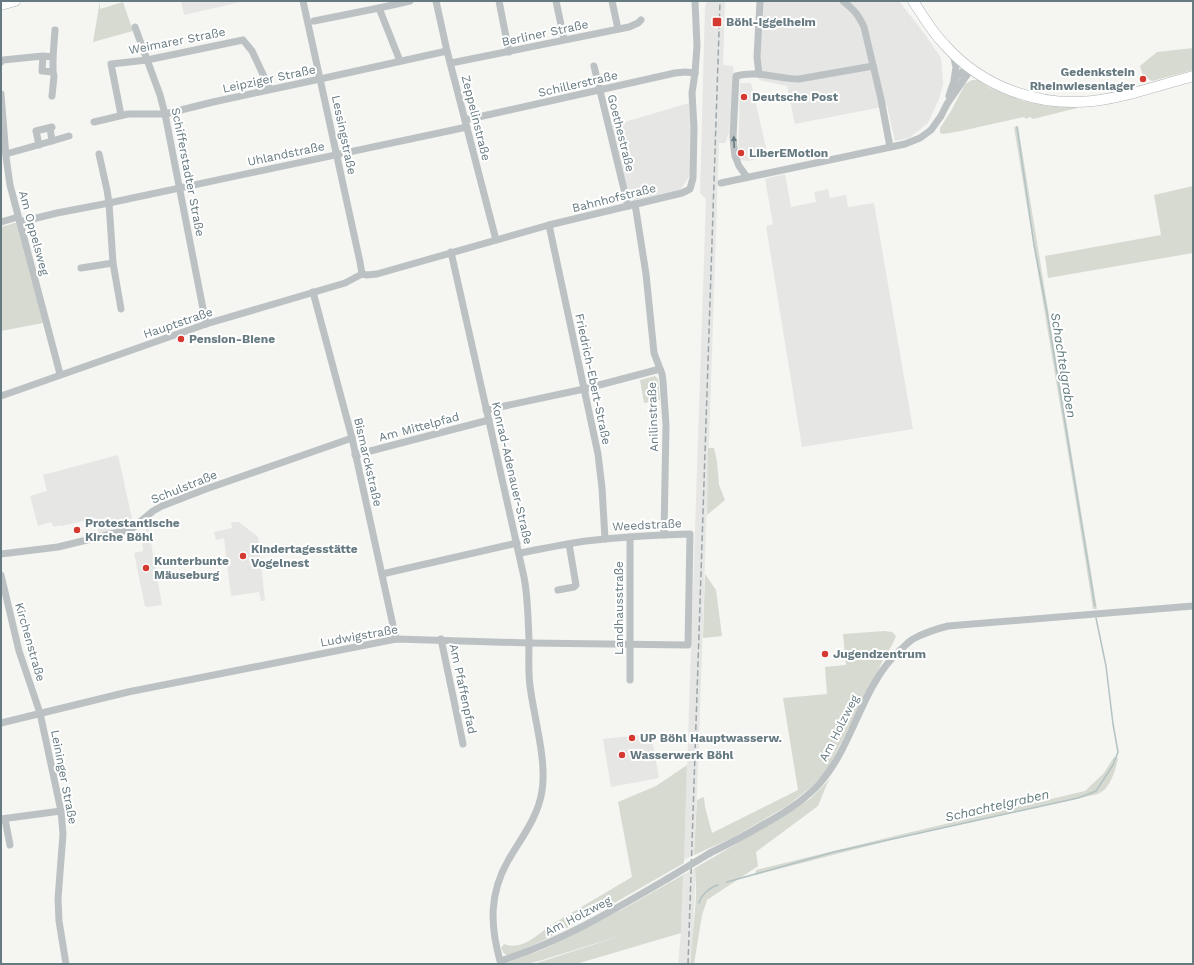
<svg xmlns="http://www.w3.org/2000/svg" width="1194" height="965" viewBox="0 0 1194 965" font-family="'Work Sans',sans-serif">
  <rect width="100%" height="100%" fill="#f5f5f2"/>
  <g fill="#e6e6e5">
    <polygon points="181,1 245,1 184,15"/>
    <polygon points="707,1 725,1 723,65 733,66 734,85 729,133 725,143 719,143 698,771 694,855 684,860 706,199 700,193 705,7"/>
    <polygon points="762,1 899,1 924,33 941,58 943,84 939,99 928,123 909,138 895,141 887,106 795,124 787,86 759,80"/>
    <polygon points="740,83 751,83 768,156 749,161 738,160"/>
    <polygon points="689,103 691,120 691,173 680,191 629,203 611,126"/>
    <polygon points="785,174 791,207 816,202 814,192 828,189 830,198 846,195 848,207 874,203 913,429 802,447 766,226 773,224 765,179"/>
    <polygon points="118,455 133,523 129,527 99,534 95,518 62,526 61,525 54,527 51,522 38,526 30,496 47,491 43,475"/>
    <polygon points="147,520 162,605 148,607 145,606 144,602 134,553 143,551 142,542 146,541 147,536 146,527 144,523"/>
    <polygon points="231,522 239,522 258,537 265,601 261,601 259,592 231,596 224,538 216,540 214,532 232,528"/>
    <polygon points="651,734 659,778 611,787 603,739"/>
    <polygon points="695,868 696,875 694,910 691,964 678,964 681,933 683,875"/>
  </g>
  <g fill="#d6dad1">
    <polygon points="100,1 100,9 123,2 133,31 93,42"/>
    <polygon points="1193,48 1193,70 1152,81 1143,76 1140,66 1157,52"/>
    <polygon points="972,80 978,80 990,88 1023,101 1047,105 1075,106 1077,108 1033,119 1030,117 1026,119 1024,117 961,131 943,134 940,133 940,128 951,111 962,90 965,84"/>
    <path d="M1018,126L1097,609H1093C1068,448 1040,287 1014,127Z"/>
    <polygon points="1193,186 1193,253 1048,278 1045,256 1161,235 1154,195"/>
    <polygon points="18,222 43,323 1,331 1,227"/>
    <polygon points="655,376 658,379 660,400 644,403 640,380"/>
    <polygon points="708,448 714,448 717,461 719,485 725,500 707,515"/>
    <polygon points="705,574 716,590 722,636 703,638"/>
    <path d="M884,631L892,632L896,636C892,648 883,657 879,669L826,772L810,788L787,806L732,838L694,855L697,800L704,797L705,807L712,833L798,790L783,698L827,694L825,667L846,665L843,634Z"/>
    <path d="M1114,757L1118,758C1116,768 1112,781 1106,788C1104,791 1100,792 1098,794L899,838L755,875L756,870L903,834L1085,791L1104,773Z"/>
    <path d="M687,765L684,863L616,902L544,940L513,954L506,955L503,952L501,948L504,944C522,951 537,935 551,925L632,877L618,802L656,786Z"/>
    <path d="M831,778L827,784L818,806L756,852L758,866L707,900L702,915L694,964H691C691,933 699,899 695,868L784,816L811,798Z"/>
    <polygon points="683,875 681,933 576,964 534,964 626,934 539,961 526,964 503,964 544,949 623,909"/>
  </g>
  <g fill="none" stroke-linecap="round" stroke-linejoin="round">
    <g stroke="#b3c2c3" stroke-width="1.5">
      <polyline points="1017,127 1034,245 1047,312 1095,606"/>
      <polyline points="727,882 834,852 1078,798 1096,791 1113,765 1118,752 1113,724 1106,666 1096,618"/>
      <path d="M699,903C701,895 710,887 718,885"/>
    </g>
    <defs>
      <g id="major">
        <path d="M913,1C923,16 932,32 945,45C982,87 1038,107 1093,101C1126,97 1161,85 1193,76"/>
        <polyline points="1,5 15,1"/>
      </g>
    </defs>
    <use href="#major" stroke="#b0b6b8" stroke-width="11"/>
    <g stroke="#bcc2c4" stroke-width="7">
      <polyline points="303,1 360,262 362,274"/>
      <polyline points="436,1 447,51 496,240"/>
      <polyline points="499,1 509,52"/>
      <polyline points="556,1 564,39"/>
      <polyline points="612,1 618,29"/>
      <path d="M843,1C854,10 858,14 864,27L881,99L890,147"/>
      <polyline points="379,8 400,61"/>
      <polyline points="314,21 379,8 410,1"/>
      <polyline points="135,27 160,95 165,114 206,324"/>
      <polyline points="953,54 956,67 954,80"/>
      <polyline points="53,57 55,30"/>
      <polyline points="1,62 3,60 43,56 53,57 53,72 42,71 43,56"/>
      <polyline points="451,63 629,27 638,23 641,20"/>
      <polyline points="594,66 628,206"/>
      <polyline points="759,74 757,57 760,1"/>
      <polyline points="1,94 6,157 10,185 60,374"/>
      <polyline points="52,96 54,76 53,72"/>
      <path d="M949,96C953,83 956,71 971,69"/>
      <polyline points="121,115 111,64 147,60 243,40 252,51 270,89"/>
      <polyline points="465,120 675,73 685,72 695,73"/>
      <polyline points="94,122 128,114 165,114 213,102 320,79 447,51"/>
      <polyline points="52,141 69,136"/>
      <polyline points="39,145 36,131 52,127"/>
      <polyline points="6,154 52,141 50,128"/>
      <polyline points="99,154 107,190 109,203 113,263 121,309"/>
      <path d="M747,177L739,166L735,156L734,148L733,137L736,76C758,70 777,79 799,79L873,66"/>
      <polyline points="721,183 905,144 920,138 931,130 941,116 947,104 971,69"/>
      <polyline points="635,204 646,274 654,353 662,374 663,381 666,425 664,535"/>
      <polyline points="1,222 18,217"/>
      <polyline points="20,222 57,213 109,203 467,127"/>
      <polyline points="549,225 598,454 602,488 605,539"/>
      <path d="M451,252L524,577C528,598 528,619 529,640C529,656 528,671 530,686C534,718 547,760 542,791C538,817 522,837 509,859C489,893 490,925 500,961C560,942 614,910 667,879"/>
      <polyline points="81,268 113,263"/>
      <polyline points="362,274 367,275 377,274 549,225 682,193 690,189 693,178 694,128 692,93 695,73 697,46 695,1"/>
      <polyline points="313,292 352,438 396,639"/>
      <polyline points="1,396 206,324 345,283 362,274"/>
      <polyline points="486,410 584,389 660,369"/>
      <polyline points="355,455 489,420"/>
      <polyline points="630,537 630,680"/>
      <polyline points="1,554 58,547 128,530 134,527 153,511 162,506 206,489 352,438"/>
      <polyline points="382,574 517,543"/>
      <polyline points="1,575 19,651 40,713 61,811 63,834 58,899 59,921 66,964"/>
      <polyline points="558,590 574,587 576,585 569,544"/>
      <polyline points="441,639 463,744"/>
      <path d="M1,723L128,692L396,639L529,643L688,645L690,534C655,535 621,537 586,541C564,544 542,549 520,553"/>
      <polyline points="1,819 61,811"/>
      <polyline points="5,819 10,845"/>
      <path d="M710,853C729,844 748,834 766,823C786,812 805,800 820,783C854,744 861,687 899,651C904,647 908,642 913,639C924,633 936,629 948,626L1193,606"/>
    </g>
    <use href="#major" stroke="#fff" stroke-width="10"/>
    <polyline stroke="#9ca5a8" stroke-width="1.5" stroke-dasharray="6 3" stroke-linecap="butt" points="688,964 720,1"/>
    <polyline stroke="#bcc2c4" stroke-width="7" points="667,879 710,853"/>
  </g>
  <defs><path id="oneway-solid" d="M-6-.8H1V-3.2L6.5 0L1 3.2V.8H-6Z"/></defs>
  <use fill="#667a81" href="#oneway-solid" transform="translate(734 142) rotate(-93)"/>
  <g fill="#d53a32" stroke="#fff" stroke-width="1.5">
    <rect x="712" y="17" width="10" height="10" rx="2"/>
    <circle cx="1143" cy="79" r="4"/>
    <circle cx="744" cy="97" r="4"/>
    <circle cx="741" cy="153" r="4"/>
    <circle cx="181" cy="339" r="4"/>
    <circle cx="77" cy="530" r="4"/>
    <circle cx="243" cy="556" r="4"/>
    <circle cx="146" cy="568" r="4"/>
    <circle cx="825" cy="654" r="4"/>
    <circle cx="632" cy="738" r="4"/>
    <circle cx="622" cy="755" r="4"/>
  </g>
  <g text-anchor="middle" stroke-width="4" stroke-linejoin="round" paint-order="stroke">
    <g font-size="12" font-weight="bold" fill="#667a81" stroke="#fff" text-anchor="start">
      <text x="726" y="26">Böhl-Iggelheim</text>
      <text x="1135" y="76" text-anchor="end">Gedenkstein<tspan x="1135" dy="14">Rheinwiesenlager</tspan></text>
      <text x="752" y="101">Deutsche Post</text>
      <text x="749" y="157">LiberEMotion</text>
      <text x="189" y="343">Pension-Biene</text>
      <text x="85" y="527">Protestantische<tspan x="85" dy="14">Kirche Böhl</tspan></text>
      <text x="251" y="553">Kindertagesstätte<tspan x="251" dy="14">Vogelnest</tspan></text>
      <text x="154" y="565">Kunterbunte<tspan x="154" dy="14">Mäuseburg</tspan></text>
      <text x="833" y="658">Jugendzentrum</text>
      <text x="640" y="742">UP Böhl Hauptwasserw.</text>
      <text x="630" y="759">Wasserwerk Böhl</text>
    </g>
    <g font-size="12" fill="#667a81" stroke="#fff">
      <text transform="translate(545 33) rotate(-12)" y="4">Berliner Straße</text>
      <text transform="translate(177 41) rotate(-11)" y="4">Weimarer Straße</text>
      <text transform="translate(269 79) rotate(-12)" y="4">Leipziger Straße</text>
      <text transform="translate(578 84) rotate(-13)" y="4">Schillerstraße</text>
      <text transform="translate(476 118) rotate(76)" y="4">Zeppelinstraße</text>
      <text transform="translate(621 133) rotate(76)" y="4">Goethestraße</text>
      <text transform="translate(344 135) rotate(78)" y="4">Lessingstraße</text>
      <text transform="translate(286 154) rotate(-12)" y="4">Uhlandstraße</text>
      <text transform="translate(188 172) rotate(79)" y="4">Schifferstadter Straße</text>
      <text transform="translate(614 198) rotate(-14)" y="4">Bahnhofstraße</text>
      <text transform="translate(34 233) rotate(75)" y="4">Am Oppelsweg</text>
      <text transform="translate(178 323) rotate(-19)" y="4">Hauptstraße</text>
      <text transform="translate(593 379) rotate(78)" y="4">Friedrich-Ebert-Straße</text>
      <text transform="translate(653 417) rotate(-92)" y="4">Anilinstraße</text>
      <text transform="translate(419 427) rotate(-15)" y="4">Am Mittelpfad</text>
      <text transform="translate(368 462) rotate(77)" y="4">Bismarckstraße</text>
      <text transform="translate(512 473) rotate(77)" y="4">Konrad-Adenauer-Straße</text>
      <text transform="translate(184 487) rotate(-22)" y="4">Schulstraße</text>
      <text transform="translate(647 525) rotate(-3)" y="4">Weedstraße</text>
      <text transform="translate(619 608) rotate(-90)" y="4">Landhausstraße</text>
      <text transform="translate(359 636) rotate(-10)" y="4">Ludwigstraße</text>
      <text transform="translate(30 642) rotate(74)" y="4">Kirchenstraße</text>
      <text transform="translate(463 689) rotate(78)" y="4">Am Pfaffenpfad</text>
      <text transform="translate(839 728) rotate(-63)" y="4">Am Holzweg</text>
      <text transform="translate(64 777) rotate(79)" y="4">Leininger Straße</text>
      <text transform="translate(578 916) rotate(-27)" y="4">Am Holzweg</text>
    </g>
    <g font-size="13" font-style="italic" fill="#627b7e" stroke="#fff">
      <text transform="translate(1064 365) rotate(81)" y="5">Schachtelgraben</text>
      <text transform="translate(997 805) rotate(-13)" y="5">Schachtelgraben</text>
    </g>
  </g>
  <rect width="1194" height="965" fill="none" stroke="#667a81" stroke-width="4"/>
</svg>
